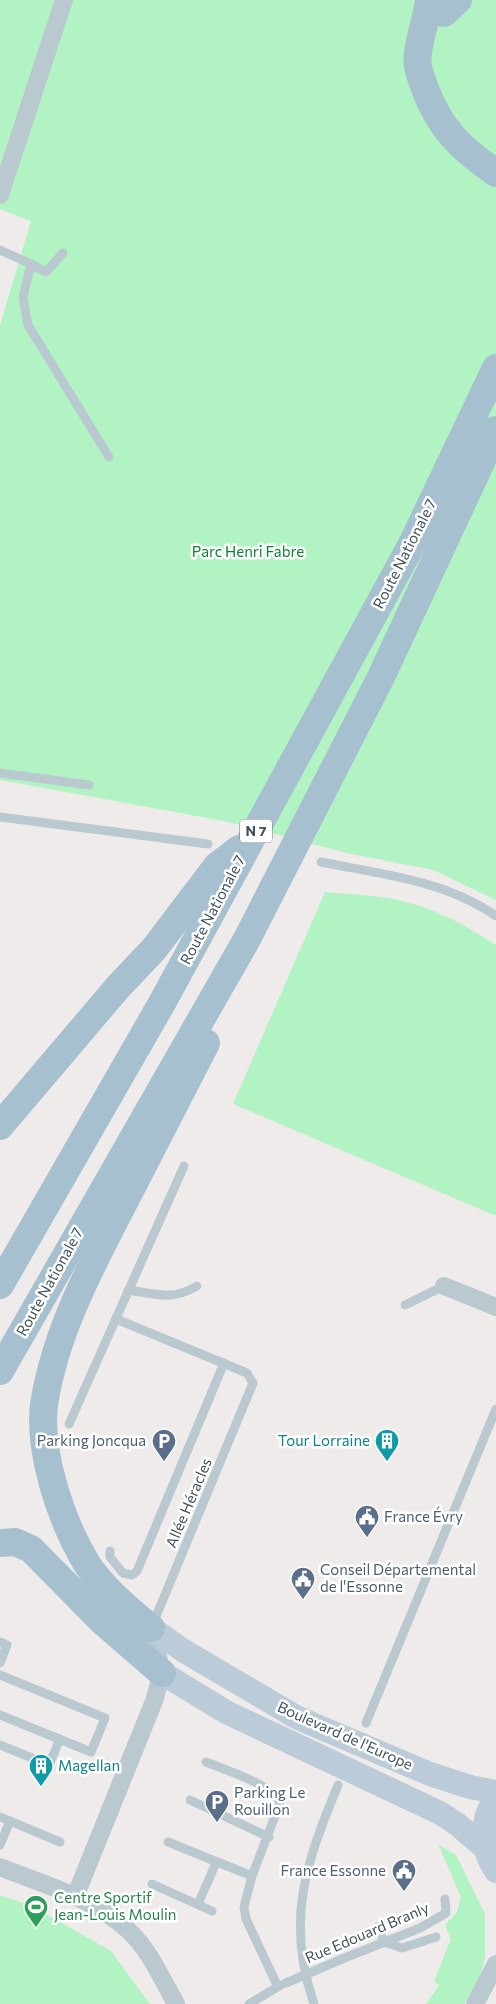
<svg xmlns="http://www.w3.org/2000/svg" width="496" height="2004" viewBox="0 0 496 2004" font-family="Commissioner,sans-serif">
  <rect width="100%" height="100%" fill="#efebeb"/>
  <g fill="#b2f3c3">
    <polygon points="0,0 496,0 496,900 433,870 347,853 229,822 0,780 0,325 31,221 0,209"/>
    <path d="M325,892C349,894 374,895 398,900C434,908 466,925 496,945V1216L233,1104Z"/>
    <polygon points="438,1844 456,1855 485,1914 485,1958 478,1982 464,2004 426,2004 439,1985 434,1981 451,1939 445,1925 457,1912 461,1897"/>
    <polygon points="0,1895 32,1906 111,1951 150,2004 0,2004"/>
  </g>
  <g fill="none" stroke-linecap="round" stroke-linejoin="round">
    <g stroke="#bac9d0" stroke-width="9">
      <polyline points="0,250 31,264 23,298 28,325 109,457"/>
      <polyline points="31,264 46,272 63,253"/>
      <polyline points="0,773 89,785"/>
      <polyline points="0,817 208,844"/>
      <path d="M321,862C380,874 445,880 496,916"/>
      <path d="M128,1290C156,1294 172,1301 197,1286"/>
      <polyline points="405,1305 444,1286"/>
      <polyline points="116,1319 247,1373 253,1383 152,1626"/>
      <polyline points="69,1424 184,1166"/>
      <polyline points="110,1551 110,1557 123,1573 132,1575 137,1571 224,1363"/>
      <polyline points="0,1642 7,1645 0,1663"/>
      <polyline points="0,1675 105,1718 91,1752 0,1715"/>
      <polyline points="366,1723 496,1409"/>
      <polyline points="0,1745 49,1765 60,1739"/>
      <path d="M206,1762C223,1769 274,1785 280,1803L252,1876"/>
      <polyline points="190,1800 269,1837"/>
      <polyline points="0,1817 60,1842"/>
      <polyline points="168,1842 252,1876 244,1907 246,1919 278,1987"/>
      <polyline points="0,1845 10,1821"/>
      <polyline points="152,1884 212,1911"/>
      <polyline points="198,1904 216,1863"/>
      <polyline points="378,1927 384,1942 402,1948 436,1937"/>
      <polyline points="342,1959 420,1928 446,1913 445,1899"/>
      <polyline points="249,2004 281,1985"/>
      <path d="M314,2004C285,1920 306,1863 338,1785"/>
    </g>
    <g stroke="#bac9d0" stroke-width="18">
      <polyline points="0,195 64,0"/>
      <polyline points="444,1286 496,1307"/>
      <path d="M0,1867C42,1884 94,1898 128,1930C149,1949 162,1979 176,2004"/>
      <polyline points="75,1897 154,1701 162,1673 151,1628"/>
      <polyline points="475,2004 496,1964"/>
    </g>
    <g stroke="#bbccd8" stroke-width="24">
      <polyline points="151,1628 184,1651 298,1718 430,1774 470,1787 496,1792"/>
      <polyline points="162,1673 226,1712 440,1813 457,1824 485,1848"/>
      <path d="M496,1799C479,1821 481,1849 496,1871"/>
    </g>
    <g stroke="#a7c0cf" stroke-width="28">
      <path d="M429,0C427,18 420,35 418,53C416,65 420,75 424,86C439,128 460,148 496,173"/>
      <polyline points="444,13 458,0"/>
      <polyline points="0,1126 118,987 154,949 217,866 239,849"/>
      <polyline points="0,1285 162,1003 412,544 496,368"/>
      <polyline points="0,1371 247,939 381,677 496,430"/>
      <polyline points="0,1543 15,1542 31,1549 102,1621 162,1673"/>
      <path d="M151,1628C131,1612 101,1586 87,1564C61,1521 36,1448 45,1398C57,1331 88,1272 119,1212C148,1156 177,1100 206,1043"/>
    </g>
    <polyline stroke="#bac9d0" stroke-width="9" points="286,1983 342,1959"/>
  </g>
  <defs>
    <symbol id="parking-pin" viewBox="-11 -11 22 30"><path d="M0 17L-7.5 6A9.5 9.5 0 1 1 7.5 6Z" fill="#5c6f8a" stroke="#fff"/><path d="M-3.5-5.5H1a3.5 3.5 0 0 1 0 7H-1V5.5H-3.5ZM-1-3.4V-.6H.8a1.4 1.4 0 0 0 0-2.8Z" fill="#fff"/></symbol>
    <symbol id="building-pin" viewBox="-11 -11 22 30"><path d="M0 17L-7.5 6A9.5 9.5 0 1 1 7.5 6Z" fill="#0f9aa8" stroke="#fff"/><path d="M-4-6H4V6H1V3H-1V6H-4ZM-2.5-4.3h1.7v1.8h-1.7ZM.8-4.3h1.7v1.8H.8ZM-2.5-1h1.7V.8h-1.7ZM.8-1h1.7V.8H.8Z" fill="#fff"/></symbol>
    <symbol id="civic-pin" viewBox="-11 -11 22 30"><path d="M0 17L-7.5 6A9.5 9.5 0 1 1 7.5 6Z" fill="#5c6f8a" stroke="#fff"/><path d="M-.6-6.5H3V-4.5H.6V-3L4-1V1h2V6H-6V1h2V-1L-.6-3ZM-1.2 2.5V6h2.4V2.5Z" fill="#fff"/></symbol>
    <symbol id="stadium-pin" viewBox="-11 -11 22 30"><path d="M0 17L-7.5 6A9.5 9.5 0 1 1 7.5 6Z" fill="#2e9e5b" stroke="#fff"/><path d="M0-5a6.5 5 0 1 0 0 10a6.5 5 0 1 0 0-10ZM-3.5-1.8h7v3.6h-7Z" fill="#fff"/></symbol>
  </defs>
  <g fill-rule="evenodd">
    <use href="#parking-pin" x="150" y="1427" width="28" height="38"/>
    <use href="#building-pin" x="373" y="1427" width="28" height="38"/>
    <use href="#civic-pin" x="353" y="1503" width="28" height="38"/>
    <use href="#civic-pin" x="289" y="1565" width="28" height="38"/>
    <use href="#building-pin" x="27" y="1752" width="28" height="38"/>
    <use href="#parking-pin" x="203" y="1788" width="28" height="38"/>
    <use href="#civic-pin" x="390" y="1857" width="28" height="38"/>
    <use href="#stadium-pin" x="22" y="1893" width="28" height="38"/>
  </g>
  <g text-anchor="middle" stroke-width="5" stroke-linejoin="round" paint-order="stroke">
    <rect fill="#fff" stroke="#7b868c" stroke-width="1" x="240" y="819.5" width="32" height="23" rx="4"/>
    <g font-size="14" font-weight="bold" fill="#42525b">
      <text x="256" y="836">N 7</text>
    </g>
    <g font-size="15" fill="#0c8337" stroke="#fff">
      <text x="248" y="557">Parc Henri Fabre</text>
    </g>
    <g font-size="15" fill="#42525b" stroke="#fff">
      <text transform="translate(405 554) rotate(-63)" y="5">Route Nationale 7</text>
      <text transform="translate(213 910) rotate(-62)" y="5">Route Nationale 7</text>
      <text transform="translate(50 1282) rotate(-61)" y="5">Route Nationale 7</text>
      <text transform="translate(189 1503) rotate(-67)" y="5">Allée Héracles</text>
      <text transform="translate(345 1736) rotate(24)" y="5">Boulevard de l'Europe</text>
      <text transform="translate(367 1933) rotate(-23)" y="5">Rue Edouard Branly</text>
    </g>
    <g font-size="15" fill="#4e5e75" stroke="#fff" text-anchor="start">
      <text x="146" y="1446" text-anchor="end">Parking Joncqua</text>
      <text x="384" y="1522">France Évry</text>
      <text x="320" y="1575">Conseil Départemental<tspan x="320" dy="17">de l'Essonne</tspan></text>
      <text x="234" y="1798">Parking Le<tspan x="234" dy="17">Rouillon</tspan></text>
      <text x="386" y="1876" text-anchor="end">France Essonne</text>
    </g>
    <g font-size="15" fill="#0d838f" stroke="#fff" text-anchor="end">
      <text x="370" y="1446">Tour Lorraine</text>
      <text x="58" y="1771" text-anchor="start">Magellan</text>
    </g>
    <g font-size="15" fill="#27864d" stroke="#fff" text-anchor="start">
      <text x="54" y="1903">Centre Sportif<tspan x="54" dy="17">Jean-Louis Moulin</tspan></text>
    </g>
  </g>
</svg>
